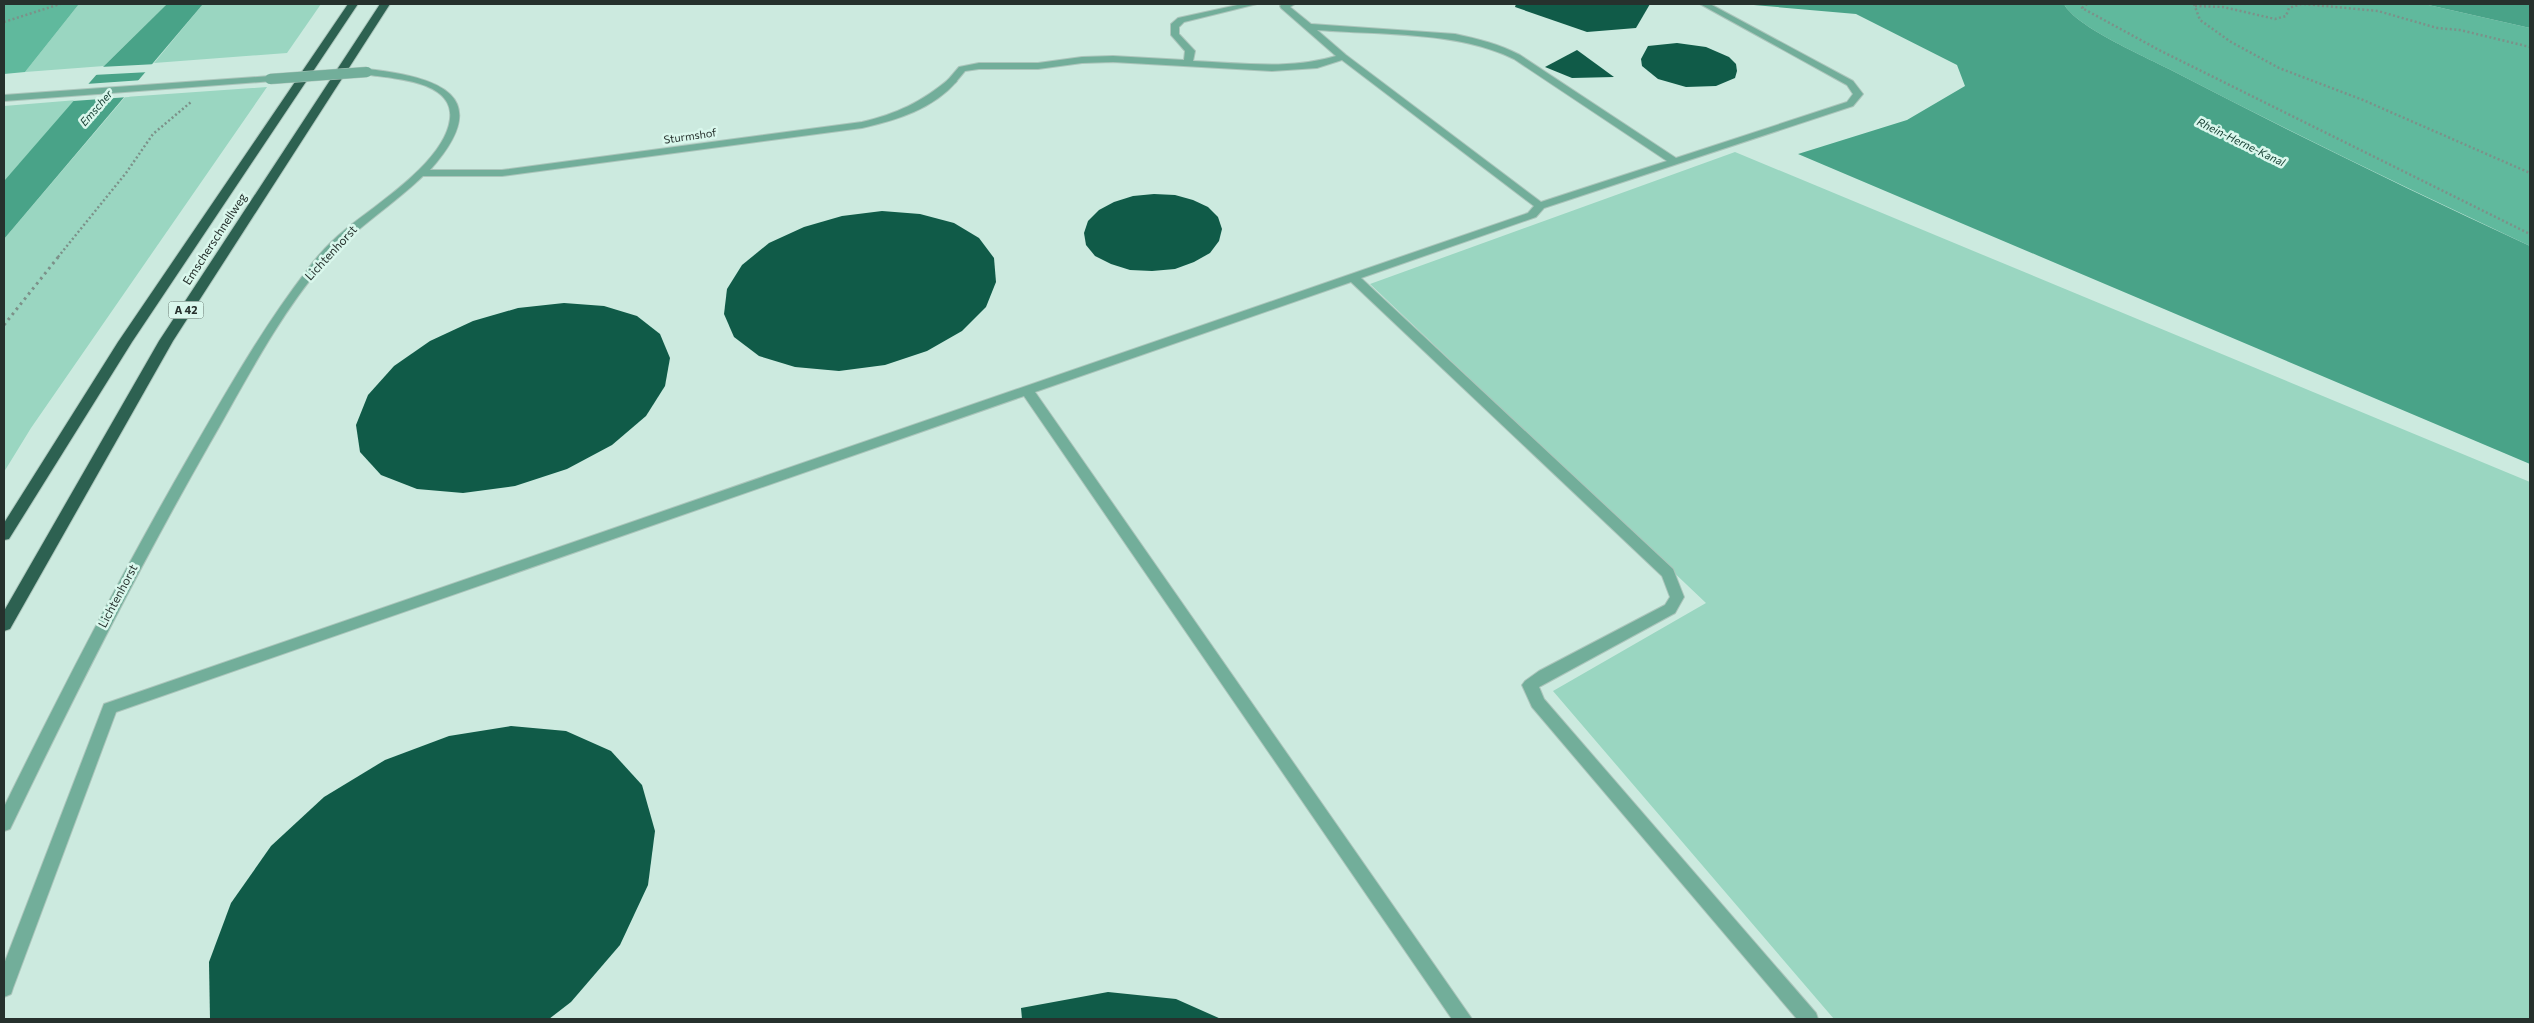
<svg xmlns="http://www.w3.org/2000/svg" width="2534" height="1023" viewBox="0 0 2534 1023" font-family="Commissioner,sans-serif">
  <rect width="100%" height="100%" fill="#cceadf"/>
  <g fill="#9ad6c1">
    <polygon points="79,4 167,4 104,66 25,72"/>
    <polygon points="203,4 321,4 287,53 154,63"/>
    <polygon points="267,87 31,428 4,472 4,239 125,97"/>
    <polygon points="77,100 69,108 4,181 4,106"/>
    <polygon points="1735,152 2530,482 2530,1019 1834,1019 1553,691 1706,603 1370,284"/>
  </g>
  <g fill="#60b99d">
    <polygon points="4,4 79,4 25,72 4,74"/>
    <path d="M2064,4H2424L2530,28V246C2409,189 2288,131 2169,69C2144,56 2076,27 2064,4Z"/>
  </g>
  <g fill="#49a388">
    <polygon points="167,4 203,4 4,239 4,181 104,66"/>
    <path d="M1742,4H2064C2076,27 2144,56 2169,69C2288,131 2409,190 2530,246V464L1798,154L1907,120L1965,86L1957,65L1856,14Z"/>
    <polygon points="2424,4 2530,4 2530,28"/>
  </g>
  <g fill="#cceadf">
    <polygon points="157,64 150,72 93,75 100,67"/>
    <polygon points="143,80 129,97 73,101 86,84"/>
  </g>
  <g fill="#105b48">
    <polygon points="1516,4 1650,4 1636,28 1587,32 1515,7"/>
    <polygon points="1677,43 1706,47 1729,57 1736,64 1737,71 1735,78 1716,86 1686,87 1658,79 1642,66 1641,59 1648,46"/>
    <polygon points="1577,50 1614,77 1572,78 1545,67"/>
    <polygon points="1154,194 1175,195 1193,200 1208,207 1218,217 1222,229 1219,241 1210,253 1194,262 1175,269 1152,271 1130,270 1111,264 1095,256 1086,245 1084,233 1088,221 1099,210 1114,202 1133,196"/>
    <polygon points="882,211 920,214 954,223 979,238 994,258 996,282 986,307 962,331 927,351 885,365 839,371 795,367 759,356 734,337 724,314 727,289 742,265 769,243 804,227 842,216"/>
    <polygon points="564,303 604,306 637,316 660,334 670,358 665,386 646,416 612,445 567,469 515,486 463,493 417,489 381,475 360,452 356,425 368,395 394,366 430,341 473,321 518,308"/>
    <polygon points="511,726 566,731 611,751 642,785 655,831 648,885 620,945 571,1002 549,1019 210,1019 209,962 231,903 271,846 324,797 385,760 449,736"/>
    <polygon points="1108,992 1176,999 1221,1019 1022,1019 1021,1008"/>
  </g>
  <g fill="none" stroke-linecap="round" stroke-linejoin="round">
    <defs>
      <path id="service" d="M1242,4H1257L1184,22L1179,27V34L1195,51L1193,61C1241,63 1290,70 1336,56L1281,8L1280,6L1282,4H1295L1290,7L1311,24L1455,34C1478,39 1499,44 1520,55L1676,158L1847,102L1853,94L1847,85L1700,4H1710L1853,81L1863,94L1853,106L1544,208L1536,217L1361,278L1673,569L1684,597L1675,613L1539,687L1544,699L1816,1013L1818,1019H1797L1532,707L1522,685L1525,681L1539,671L1665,605L1670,597L1662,576L1351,282L1035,392L1472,1019H1452L1024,396L116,712L13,988L11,994L4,997V964L104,704L1528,213L1534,206L1342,60L1317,68L1272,71L1113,62L1082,63L1038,69H979L965,71L955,83L947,81L959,67L979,63H1038L1082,57L1113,56L1184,60L1185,51L1171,35V24L1178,18ZM1317,30C1380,35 1457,31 1514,59L1667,161L1541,202L1346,55Z"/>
      <g id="minor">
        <path d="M367,69C438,77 497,95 430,170H502L862,122C896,114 922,102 949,79L957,81C933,109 897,120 862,128L502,176H423C391,207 352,230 323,264C278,317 245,382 210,443C138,569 73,698 10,829L4,831V807C63,687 124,569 191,453C227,391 263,327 307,270C318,255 331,241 346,229C377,204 445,161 450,119C455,79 389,79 364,74L362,72Z"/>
        <polygon points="270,76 275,79 273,81 4,101 4,95"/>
      </g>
      <g id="motorway">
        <polygon points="348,4 358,4 132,342 9,539 4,540 4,523 118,342"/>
        <polygon points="380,4 390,4 173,341 10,629 4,631 4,611 159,341"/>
      </g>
    </defs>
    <use href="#service" stroke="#abc5bb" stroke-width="2"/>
    <use href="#minor" stroke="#abc5bb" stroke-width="2"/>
    <use href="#motorway" stroke="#abc5bb" stroke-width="2"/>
    <g stroke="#7c9189" stroke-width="2.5" stroke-dasharray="2 2.5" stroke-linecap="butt">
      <polyline points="2087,4 2082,8 2159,50 2530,234"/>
      <polyline points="2194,4 2200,20 2231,42 2279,68 2363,100 2530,173"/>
      <polyline points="2304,4 2378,11 2437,28 2460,30 2530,47"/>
      <polyline points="2195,6 2223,7 2275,19 2286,16 2289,8 2301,4"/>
      <polyline points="4,22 60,4"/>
      <polyline points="58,257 126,173 153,134 191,102"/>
    </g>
    <polyline stroke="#7c9189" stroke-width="3" stroke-dasharray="2.5 4" stroke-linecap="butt" points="4,325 59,256"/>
    <use href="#service" fill="#72ae9a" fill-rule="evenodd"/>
    <use href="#minor" fill="#72ae9a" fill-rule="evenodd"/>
    <use href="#motorway" fill="#2d6151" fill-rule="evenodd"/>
    <defs>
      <polyline id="minor-bridge" points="270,79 367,72"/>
    </defs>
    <use href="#minor-bridge" stroke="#abc5bb" stroke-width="11" stroke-linecap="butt"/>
    <use href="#minor-bridge" stroke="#72ae9a" stroke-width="10"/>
  </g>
  <g text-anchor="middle" stroke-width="5" stroke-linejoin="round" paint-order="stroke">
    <g font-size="11" font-style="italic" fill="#1a4236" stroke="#d9f7ec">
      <text transform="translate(96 108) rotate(-49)" y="4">Emscher</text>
      <text transform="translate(2241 142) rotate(26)" y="4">Rhein-Herne-Kanal</text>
    </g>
    <g font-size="11" fill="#26312d" stroke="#d9f7ec">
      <text transform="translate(690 136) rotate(-8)" y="4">Sturmshof</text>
    </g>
    <rect fill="#d9f7ec" stroke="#5c6c66" stroke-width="1" x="168.5" y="301.5" width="35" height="17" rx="4"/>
    <g font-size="11" font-weight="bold" fill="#26312d">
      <text x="186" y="314">A 42</text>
    </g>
    <g font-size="12" fill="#26312d" stroke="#d9f7ec">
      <text transform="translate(215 239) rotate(-57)" y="4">Emscherschnellweg</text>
      <text transform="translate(331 253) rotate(-47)" y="4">Lichtenhorst</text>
      <text transform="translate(118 596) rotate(-62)" y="4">Lichtenhorst</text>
    </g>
  </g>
  <rect width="2534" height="1023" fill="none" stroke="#26312d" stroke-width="10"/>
</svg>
